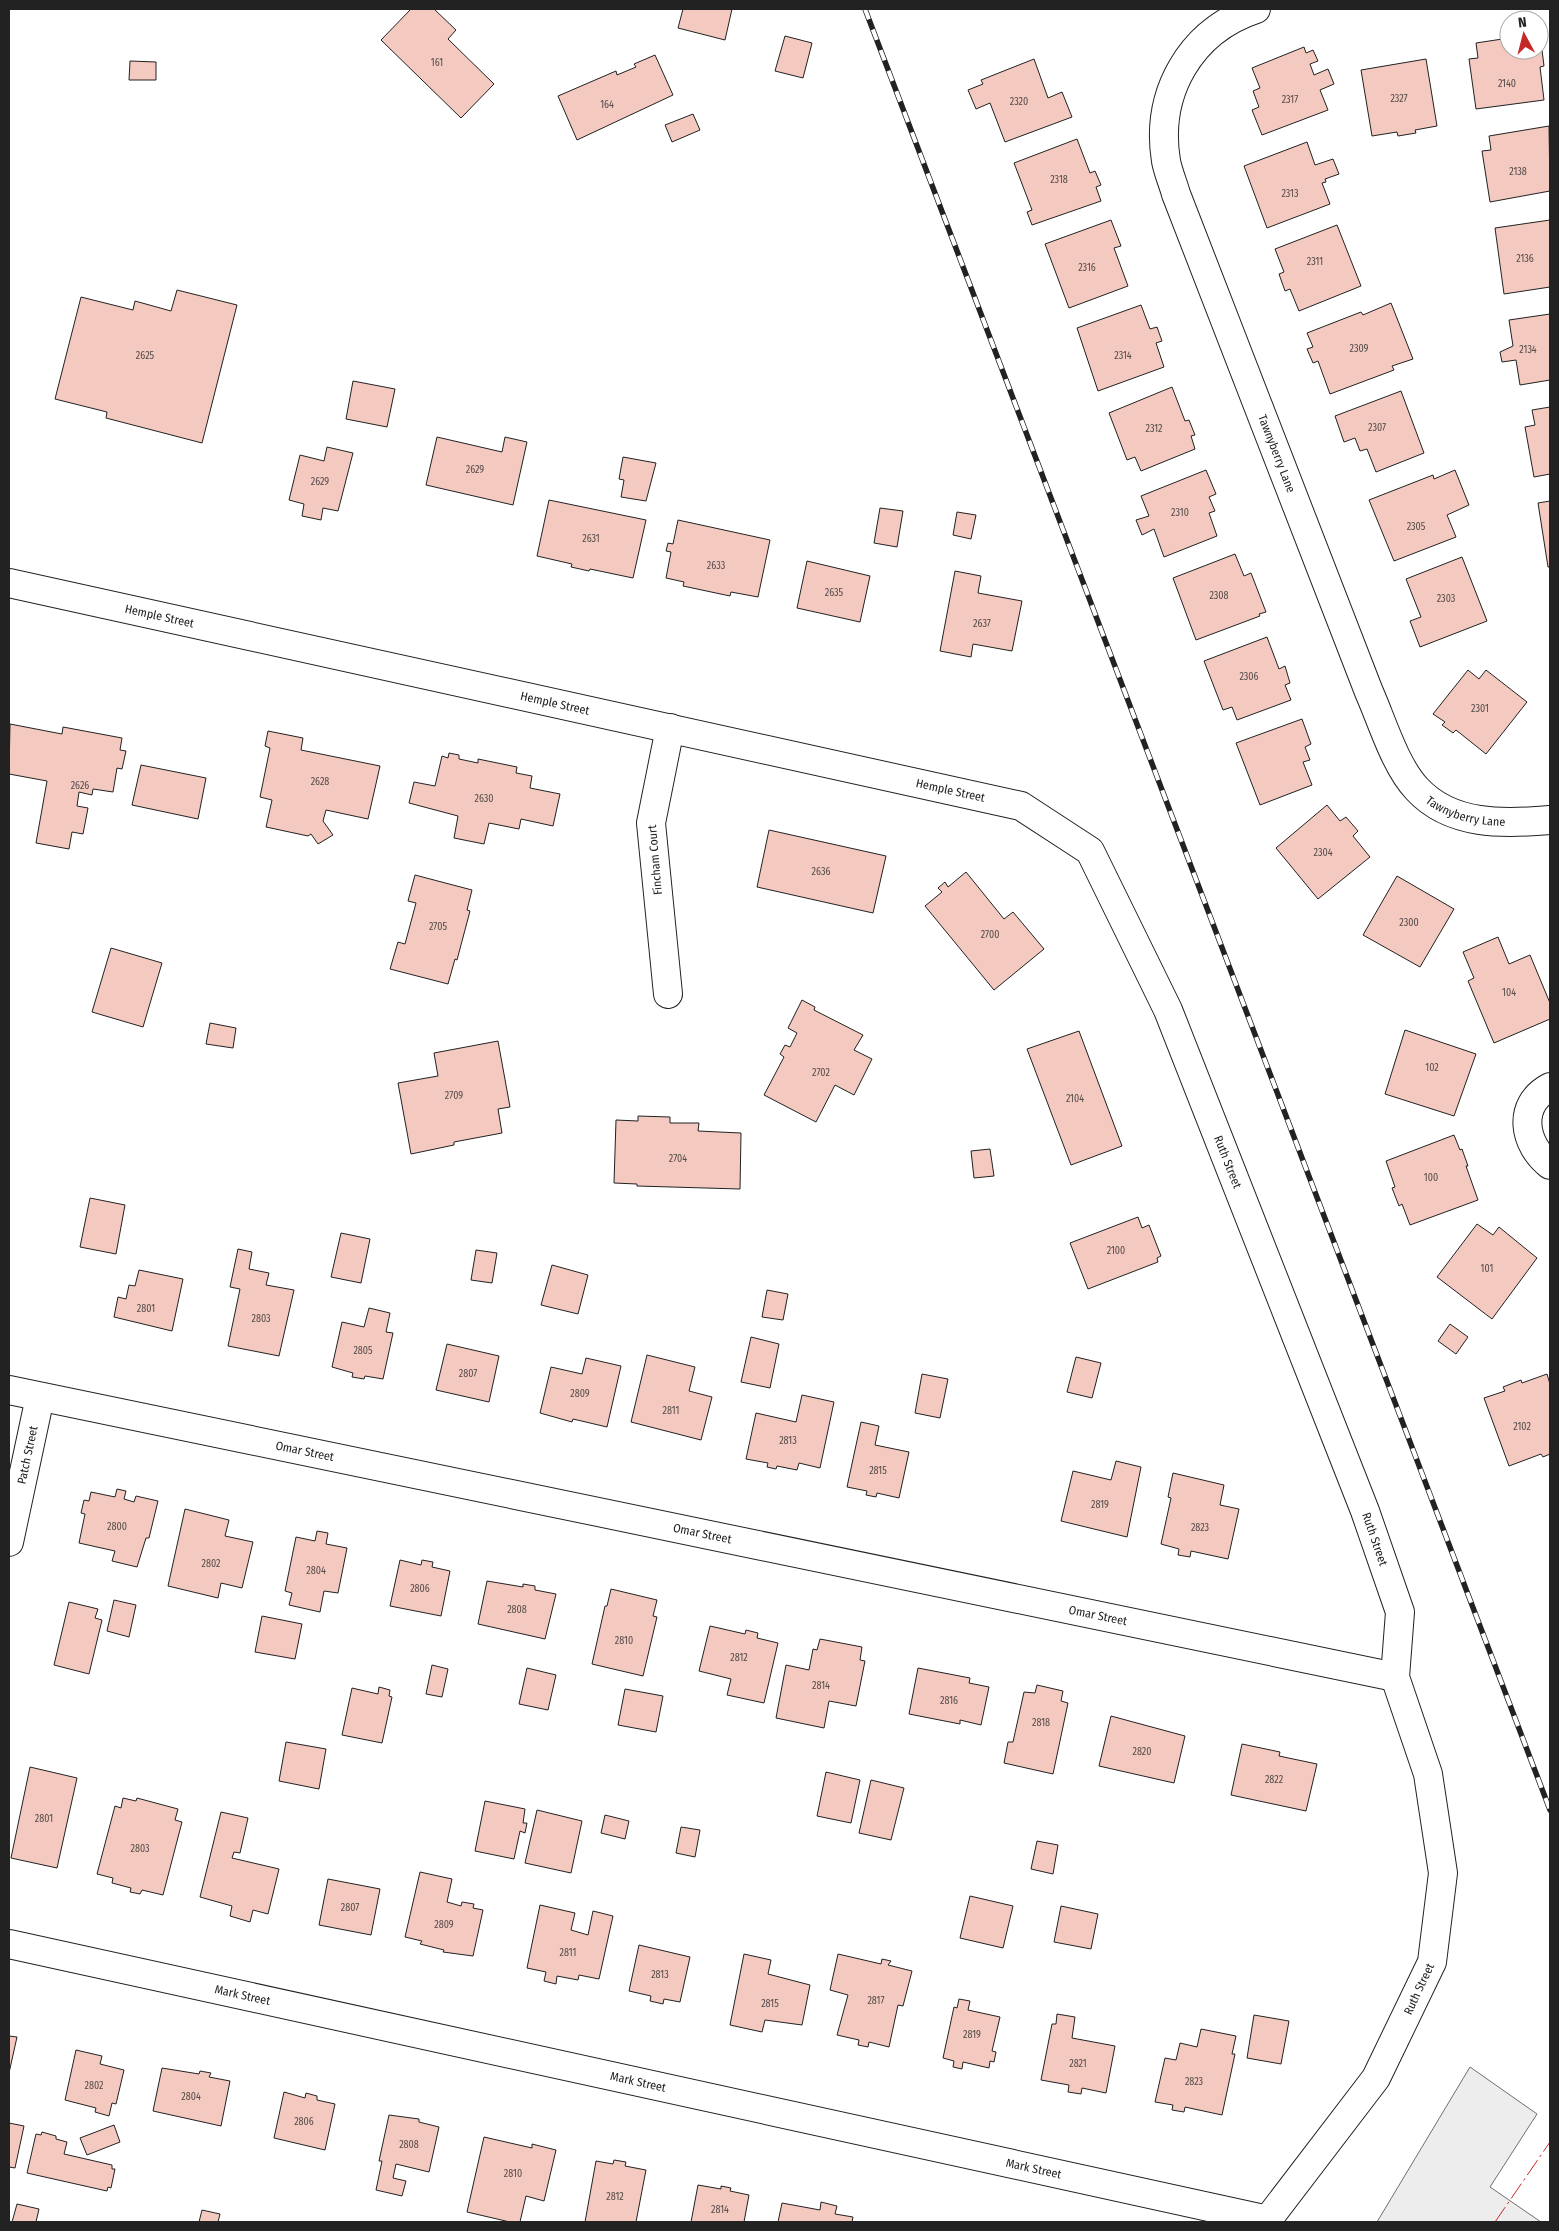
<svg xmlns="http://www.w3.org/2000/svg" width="1559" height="2231" viewBox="0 0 1559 2231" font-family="'Fira Sans Condensed',sans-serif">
  <rect width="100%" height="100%" fill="#fff"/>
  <polygon fill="#ededed" stroke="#6f6f6f" points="1470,2067 1537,2114 1490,2187 1541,2222 1377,2222"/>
  <g fill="#f3c9c0" stroke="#222">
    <polygon points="411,9 434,9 456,30 448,39 494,84 461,118 381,40"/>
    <polygon points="683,9 732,9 725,40 678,28"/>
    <polygon points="1540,34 1544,66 1540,67 1544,100 1476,109 1469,59 1478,58 1476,43 1509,38 1509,50 1539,50"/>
    <polygon points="785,36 812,43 803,78 775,71"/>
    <polygon points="1304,47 1306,53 1313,50 1318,61 1310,64 1314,75 1328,69 1334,84 1320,90 1328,110 1262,135 1252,110 1259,107 1253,91 1260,88 1252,68"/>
    <polygon points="655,55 673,95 577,140 558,96 616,71 617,75 636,67 634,64"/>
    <polygon points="1034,59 1048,98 1062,92 1072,117 1005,142 990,103 976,109 968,90 983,84 981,80"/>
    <polygon points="1426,59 1437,126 1415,130 1416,133 1398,136 1397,132 1372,136 1361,70"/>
    <polygon points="130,61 156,62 156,80 129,80"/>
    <polygon points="693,114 700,130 672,142 665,125"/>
    <polygon points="1549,126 1550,191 1490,202 1482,151 1491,150 1489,136"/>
    <polygon points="1077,139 1090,173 1095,171 1101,185 1096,187 1101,201 1032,225 1027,212 1032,210 1014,163"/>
    <polygon points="1307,142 1315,165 1333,159 1339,174 1325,179 1326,182 1322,183 1330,204 1267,228 1244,166"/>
    <polygon points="1111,220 1121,246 1114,248 1128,286 1069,308 1045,244"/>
    <polygon points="1550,220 1550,287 1504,294 1495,228"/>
    <polygon points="1337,225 1361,286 1299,311 1290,289 1285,291 1279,274 1284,272 1275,249"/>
    <polygon points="177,290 237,305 202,443 106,418 107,412 55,399 81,297 133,310 135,301 171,311"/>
    <polygon points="1391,303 1413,359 1392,366 1394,370 1330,394 1318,361 1313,363 1307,349 1313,347 1307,333 1361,312 1363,315"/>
    <polygon points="1141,305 1150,329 1157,327 1162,341 1156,343 1164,367 1098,391 1077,328"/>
    <polygon points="1550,314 1550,380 1520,385 1516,360 1502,362 1500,352 1513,346 1509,320"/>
    <polygon points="353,381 395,389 387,427 346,419"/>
    <polygon points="1172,387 1185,421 1189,420 1195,435 1191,436 1195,449 1141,471 1135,457 1127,460 1109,413"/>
    <polygon points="1401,391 1424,453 1376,472 1367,449 1360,451 1355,438 1344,442 1335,416"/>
    <polygon points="1550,407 1550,474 1534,477 1525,427 1535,425 1532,410"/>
    <polygon points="437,437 502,452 505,437 527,442 513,505 426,485"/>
    <polygon points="327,447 353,453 338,511 323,508 321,520 302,516 304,504 289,500 300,455 324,461"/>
    <polygon points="623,457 656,463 646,501 621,497 624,480 619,479"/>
    <polygon points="1206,470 1216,494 1209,497 1215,511 1209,513 1217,536 1164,557 1154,529 1142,535 1136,520 1149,516 1141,496"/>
    <polygon points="1455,470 1469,505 1447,515 1456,537 1394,561 1369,500 1433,475 1434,479"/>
    <polygon points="549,500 646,520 633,578 590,569 589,571 571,567 572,564 537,556"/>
    <polygon points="1550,501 1550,567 1548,567 1538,503"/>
    <polygon points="880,508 903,511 897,547 874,543"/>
    <polygon points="957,512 976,515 971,539 953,535"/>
    <polygon points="678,520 770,540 758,597 731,592 730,596 683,586 684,582 666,578 671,552 666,551 668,543 673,544"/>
    <polygon points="1235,554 1244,576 1251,573 1266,612 1259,614 1260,616 1196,640 1173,578"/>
    <polygon points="1462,557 1487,621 1420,647 1410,621 1421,617 1406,579"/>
    <polygon points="807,561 870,576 860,622 797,608"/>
    <polygon points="955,571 981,576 978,593 1022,601 1012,651 973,644 971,657 940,651"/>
    <polygon points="1267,637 1279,669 1285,666 1290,683 1285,685 1291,700 1237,720 1232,707 1223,710 1204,661"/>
    <polygon points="1468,670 1479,679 1486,670 1527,702 1486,754 1456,730 1453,733 1442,725 1445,722 1433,714"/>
    <polygon points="1302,719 1311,744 1305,747 1310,760 1303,762 1312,785 1260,805 1236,743"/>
    <polygon points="10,724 62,734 63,727 122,738 120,750 126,751 122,769 117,768 113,792 93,789 92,795 79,792 77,806 88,808 83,834 72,832 69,849 36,843 47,781 9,774"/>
    <polygon points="268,731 303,738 301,750 380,766 368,819 326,810 323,821 333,835 318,844 311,834 308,836 266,827 272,800 260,797 270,748 265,746"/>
    <polygon points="449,753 459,755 459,759 478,763 478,759 517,767 516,773 532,776 530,788 560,794 553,826 521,819 519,829 489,823 484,844 454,838 458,816 409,803 414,782 435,786 442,756 448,758"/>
    <polygon points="141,765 206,778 198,819 132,805"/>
    <polygon points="1327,805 1340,821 1346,817 1358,831 1353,836 1370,857 1318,899 1276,848"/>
    <polygon points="769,830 886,856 873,913 757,887"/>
    <polygon points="966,872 1004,919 1013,912 1044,949 994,990 925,906 942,892 938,888 945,882 948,887"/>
    <polygon points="415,875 472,890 467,910 470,911 457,960 455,959 448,984 390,969 398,942 405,944 416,903 408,901"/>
    <polygon points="1397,876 1454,909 1420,967 1363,935"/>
    <polygon points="1498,937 1509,964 1530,955 1550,1003 1550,1019 1494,1043 1468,981 1474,978 1463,952"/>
    <polygon points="111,948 162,963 143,1027 92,1012"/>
    <polygon points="802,1000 815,1007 814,1010 863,1035 854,1050 872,1059 854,1095 835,1085 816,1122 764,1095 784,1057 780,1054 785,1045 790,1047 797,1033 788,1028"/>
    <polygon points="210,1023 236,1028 233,1048 206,1044"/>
    <polygon points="1405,1030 1476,1054 1454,1116 1385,1094"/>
    <polygon points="1079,1031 1122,1146 1071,1165 1027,1049"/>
    <polygon points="498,1041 510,1107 498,1109 502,1133 454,1142 454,1145 411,1154 398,1083 438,1076 434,1053"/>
    <polygon points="638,1116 670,1117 670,1123 699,1123 698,1131 741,1133 740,1189 637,1186 637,1184 614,1183 616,1120 638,1121"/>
    <polygon points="1454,1135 1460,1150 1462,1149 1468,1166 1466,1166 1478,1200 1410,1225 1402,1204 1399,1206 1392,1188 1395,1187 1386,1161"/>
    <polygon points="990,1149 994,1176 974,1178 971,1151"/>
    <polygon points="90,1198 125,1205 116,1254 80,1247"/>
    <polygon points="1138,1217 1142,1228 1149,1225 1161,1256 1157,1258 1158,1262 1088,1289 1070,1243"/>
    <polygon points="1477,1224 1493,1235 1499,1227 1537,1258 1492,1319 1437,1277"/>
    <polygon points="341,1233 370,1239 361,1283 331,1277"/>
    <polygon points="238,1249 252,1252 249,1269 269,1273 266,1285 294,1290 279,1356 228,1346 240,1289 230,1287"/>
    <polygon points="476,1250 497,1253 492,1283 471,1280"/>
    <polygon points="552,1265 588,1275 578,1314 541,1305"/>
    <polygon points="139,1270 183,1279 172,1331 114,1317 118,1297 126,1299 129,1285 135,1286"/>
    <polygon points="767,1290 788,1294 783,1320 762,1317"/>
    <polygon points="369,1308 390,1313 386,1332 393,1333 383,1379 365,1376 364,1379 352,1377 353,1373 332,1367 342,1322 364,1327"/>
    <polygon points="1450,1324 1468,1337 1456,1354 1438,1341"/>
    <polygon points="751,1337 779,1344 770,1388 741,1382"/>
    <polygon points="447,1344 499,1356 489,1402 436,1390"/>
    <polygon points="647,1355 695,1367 689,1391 712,1397 701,1440 631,1422"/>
    <polygon points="1076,1357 1101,1363 1092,1398 1067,1392"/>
    <polygon points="586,1358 621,1366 607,1427 573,1419 572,1422 540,1413 551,1367 582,1374"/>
    <polygon points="922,1374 948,1379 940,1418 915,1413"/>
    <polygon points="1547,1374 1550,1384 1550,1454 1543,1457 1541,1454 1509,1466 1484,1398 1505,1391 1503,1387 1521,1380 1522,1383"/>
    <polygon points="802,1395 834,1402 820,1468 799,1463 797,1470 777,1466 776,1469 767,1467 768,1463 746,1459 756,1413 796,1422"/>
    <polygon points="861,1422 879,1426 875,1445 909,1452 899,1498 877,1493 876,1497 866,1495 867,1491 847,1487"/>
    <polygon points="1116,1461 1141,1467 1127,1537 1061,1521 1073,1471 1111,1480"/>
    <polygon points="1173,1473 1224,1485 1220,1505 1239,1509 1228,1559 1191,1551 1190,1557 1178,1555 1179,1549 1161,1544 1171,1498 1168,1497"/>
    <polygon points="117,1489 126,1491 124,1499 134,1502 136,1496 158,1501 149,1538 146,1538 137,1567 112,1561 115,1551 79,1543 85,1514 81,1513 84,1500 89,1501 91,1492 115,1497"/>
    <polygon points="185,1509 229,1520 225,1536 253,1542 242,1588 221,1583 218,1598 168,1586"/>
    <polygon points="317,1531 328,1533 326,1544 347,1548 338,1593 324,1591 320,1612 289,1605 292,1593 285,1591 296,1537 315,1541"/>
    <polygon points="400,1560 421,1565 422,1560 433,1562 432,1567 450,1571 441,1616 390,1606"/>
    <polygon points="487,1581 523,1587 523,1584 535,1586 535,1590 556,1594 545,1639 478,1624"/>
    <polygon points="611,1589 657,1600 653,1616 657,1617 643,1676 592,1664 605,1606 607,1606"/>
    <polygon points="114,1600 136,1605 129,1637 107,1631"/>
    <polygon points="69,1602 98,1609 95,1618 102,1620 89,1674 54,1665"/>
    <polygon points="262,1616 302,1624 295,1659 255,1652"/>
    <polygon points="710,1626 745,1634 746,1630 758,1633 757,1638 778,1643 764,1703 727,1695 731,1679 699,1671"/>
    <polygon points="820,1639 862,1647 860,1660 865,1661 856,1706 829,1701 824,1728 776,1718 786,1665 809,1670 813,1649 817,1650"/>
    <polygon points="432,1665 448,1669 442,1697 426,1694"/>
    <polygon points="527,1668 556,1675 548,1710 519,1704"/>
    <polygon points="918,1668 970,1678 969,1683 989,1687 981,1725 960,1720 960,1724 909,1714"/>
    <polygon points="1037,1685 1063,1691 1061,1701 1068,1703 1053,1774 1004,1763 1008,1742 1013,1742 1024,1692 1035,1693"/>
    <polygon points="379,1687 390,1690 389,1696 392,1697 382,1743 342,1735 352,1688 378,1694"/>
    <polygon points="625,1689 663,1696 656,1732 618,1725"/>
    <polygon points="1111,1716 1185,1736 1174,1783 1099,1766"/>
    <polygon points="286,1742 326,1749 319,1789 279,1781"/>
    <polygon points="1242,1744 1280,1752 1279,1756 1317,1764 1306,1811 1231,1795"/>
    <polygon points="30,1767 77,1778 57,1868 11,1858"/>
    <polygon points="826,1772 860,1780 851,1823 817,1816"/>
    <polygon points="871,1780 904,1788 891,1840 859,1833"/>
    <polygon points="123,1798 136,1801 137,1798 178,1809 175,1820 182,1822 163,1895 142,1890 140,1894 130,1892 131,1888 112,1883 113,1878 97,1874 115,1806 121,1808"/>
    <polygon points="485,1801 525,1809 523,1823 527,1823 525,1833 520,1831 514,1859 475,1851"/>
    <polygon points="537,1810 582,1821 571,1873 525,1863"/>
    <polygon points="221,1812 248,1818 240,1853 234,1852 232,1858 279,1869 268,1914 253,1910 250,1922 230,1916 232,1906 200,1897"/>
    <polygon points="605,1815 629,1821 625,1839 601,1833"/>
    <polygon points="681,1827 700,1830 695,1857 676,1853"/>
    <polygon points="1037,1841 1058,1845 1053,1874 1031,1869"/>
    <polygon points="420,1872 452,1879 447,1902 461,1906 462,1902 474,1904 473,1908 483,1910 473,1956 443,1952 444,1950 420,1944 422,1941 405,1937"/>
    <polygon points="328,1879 380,1889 371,1935 319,1925"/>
    <polygon points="970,1896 1013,1906 1003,1948 960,1938"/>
    <polygon points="540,1905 575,1913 571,1930 588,1935 593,1911 613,1916 599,1979 579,1975 578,1980 557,1976 556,1984 544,1981 546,1972 527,1968"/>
    <polygon points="1061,1906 1098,1914 1091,1949 1054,1942"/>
    <polygon points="639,1945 690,1957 680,2002 664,1999 663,2004 650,2001 651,1996 629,1991"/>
    <polygon points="744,1954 771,1960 768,1974 810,1985 802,2025 765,2020 762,2032 730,2025"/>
    <polygon points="838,1954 881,1964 882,1959 891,1961 888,1965 912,1971 903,2006 898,2005 889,2047 869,2042 868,2047 858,2045 859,2040 837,2035 848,1995 830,1990"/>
    <polygon points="959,1999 970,2001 968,2010 1000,2017 992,2051 996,2052 994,2062 990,2061 989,2068 963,2062 962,2069 953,2067 954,2061 943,2058 954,2007 957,2008"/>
    <polygon points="1057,2014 1075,2017 1072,2038 1115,2046 1106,2093 1082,2088 1081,2094 1068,2092 1069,2085 1041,2080 1052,2024 1056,2024"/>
    <polygon points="1254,2015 1289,2021 1281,2064 1247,2058"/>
    <polygon points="1201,2029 1236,2036 1232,2054 1235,2054 1222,2115 1185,2107 1184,2112 1172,2110 1173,2105 1155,2102 1165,2058 1176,2060 1180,2043 1197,2047"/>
    <polygon points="9,2036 17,2037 9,2073"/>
    <polygon points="76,2050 102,2056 100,2064 124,2070 116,2104 112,2103 109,2116 95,2112 96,2108 65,2100"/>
    <polygon points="162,2068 199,2074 200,2071 211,2073 209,2077 230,2081 221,2126 153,2111"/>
    <polygon points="284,2092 305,2098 306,2093 317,2096 317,2100 335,2104 325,2150 274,2138"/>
    <polygon points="389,2115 419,2119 419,2122 439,2127 429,2172 396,2164 393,2178 406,2181 402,2196 376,2190 382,2161 379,2161"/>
    <polygon points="9,2123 24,2126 15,2168 9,2167"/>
    <polygon points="114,2125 120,2142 87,2155 80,2138"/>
    <polygon points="42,2132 56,2136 56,2139 67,2142 64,2154 112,2165 112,2169 115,2169 111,2188 108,2187 107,2191 27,2173 36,2134 41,2135"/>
    <polygon points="484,2137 532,2148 532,2144 556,2150 544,2201 526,2196 520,2222 510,2222 467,2212"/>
    <polygon points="614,2160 626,2162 625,2166 646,2170 636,2222 585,2222 596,2161 613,2164"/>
    <polygon points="698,2185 721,2189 721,2186 731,2188 730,2191 749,2195 744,2222 691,2222"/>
    <polygon points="821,2202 837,2206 835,2214 853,2217 852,2222 778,2222 782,2203 820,2210"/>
    <polygon points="17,2204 39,2209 36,2222 12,2222"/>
    <polygon points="202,2210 220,2214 218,2222 199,2222"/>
  </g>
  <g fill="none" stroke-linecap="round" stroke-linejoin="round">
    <defs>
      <g id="street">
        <path id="s1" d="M1256,9C1190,31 1155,93 1166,161C1168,172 1173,183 1176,194L1369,692C1382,721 1395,766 1417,789C1451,826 1504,824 1550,820"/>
        <path id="s2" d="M9,583L1021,806L1090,851L1168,1010L1365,1511L1400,1612L1395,1677L1428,1774L1443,1873L1432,1962L1376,2078L1266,2222"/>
        <polyline points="668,994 651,823 670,728"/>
        <path d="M1550,1087C1516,1105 1524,1145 1550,1165"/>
        <path id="s3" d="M9,1390L1395,1677"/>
        <path id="s4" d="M9,1542L40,1397"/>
        <path id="s5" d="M9,1944L1268,2220"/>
      </g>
    </defs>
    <use href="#street" stroke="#222" stroke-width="30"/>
    <use href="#street" stroke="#fff" stroke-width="28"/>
    <defs>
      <polyline id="rail" points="865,9 1550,1810"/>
    </defs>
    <use href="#rail" stroke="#222" stroke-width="5.5"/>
    <use href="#rail" stroke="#fff" stroke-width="4" stroke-dasharray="11" stroke-linecap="butt"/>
    <polyline stroke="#c62828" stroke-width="1" stroke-dasharray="18 4 2.5 4" stroke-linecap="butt" points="1495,2222 1550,2142"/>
  </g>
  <g text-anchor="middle" stroke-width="4" stroke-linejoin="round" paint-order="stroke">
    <g font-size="10" fill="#564c4a">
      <text x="437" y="66">161</text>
      <text x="1507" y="87">2140</text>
      <text x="1399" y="102">2327</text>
      <text x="1290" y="103">2317</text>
      <text x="1019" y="105">2320</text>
      <text x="607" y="108">164</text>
      <text x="1518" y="175">2138</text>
      <text x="1059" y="183">2318</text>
      <text x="1290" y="197">2313</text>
      <text x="1525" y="262">2136</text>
      <text x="1315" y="265">2311</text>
      <text x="1087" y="271">2316</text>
      <text x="1359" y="352">2309</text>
      <text x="1528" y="353">2134</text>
      <text x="145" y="359">2625</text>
      <text x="1123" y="359">2314</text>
      <text x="1377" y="431">2307</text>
      <text x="1154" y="432">2312</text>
      <text x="475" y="473">2629</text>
      <text x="320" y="485">2629</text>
      <text x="1180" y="516">2310</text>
      <text x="1416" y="530">2305</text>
      <text x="591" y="542">2631</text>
      <text x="716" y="569">2633</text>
      <text x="834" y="596">2635</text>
      <text x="1219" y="599">2308</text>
      <text x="1446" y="602">2303</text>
      <text x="982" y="627">2637</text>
      <text x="1249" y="680">2306</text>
      <text x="1480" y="712">2301</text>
      <text x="320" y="785">2628</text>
      <text x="80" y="789">2626</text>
      <text x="484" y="802">2630</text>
      <text x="1323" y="856">2304</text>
      <text x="821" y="875">2636</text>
      <text x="1409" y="926">2300</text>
      <text x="438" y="930">2705</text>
      <text x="990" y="938">2700</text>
      <text x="1509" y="996">104</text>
      <text x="1432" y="1071">102</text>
      <text x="821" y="1076">2702</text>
      <text x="454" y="1099">2709</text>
      <text x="1075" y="1102">2104</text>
      <text x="678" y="1162">2704</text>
      <text x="1431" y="1181">100</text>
      <text x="1116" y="1254">2100</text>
      <text x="1487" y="1272">101</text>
      <text x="146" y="1312">2801</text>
      <text x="261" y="1322">2803</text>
      <text x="363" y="1354">2805</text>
      <text x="468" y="1377">2807</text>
      <text x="580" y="1397">2809</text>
      <text x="671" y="1414">2811</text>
      <text x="1522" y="1430">2102</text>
      <text x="788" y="1444">2813</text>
      <text x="878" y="1474">2815</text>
      <text x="1100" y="1508">2819</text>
      <text x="117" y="1530">2800</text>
      <text x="1200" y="1531">2823</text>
      <text x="211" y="1567">2802</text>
      <text x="316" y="1574">2804</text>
      <text x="420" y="1592">2806</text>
      <text x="517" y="1613">2808</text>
      <text x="624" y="1644">2810</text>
      <text x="739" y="1661">2812</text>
      <text x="821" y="1689">2814</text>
      <text x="949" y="1704">2816</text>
      <text x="1041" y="1726">2818</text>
      <text x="1142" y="1755">2820</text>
      <text x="1274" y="1783">2822</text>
      <text x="44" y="1822">2801</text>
      <text x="140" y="1852">2803</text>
      <text x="350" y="1911">2807</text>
      <text x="444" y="1928">2809</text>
      <text x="568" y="1956">2811</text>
      <text x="660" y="1978">2813</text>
      <text x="876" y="2004">2817</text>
      <text x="770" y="2007">2815</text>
      <text x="972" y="2038">2819</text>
      <text x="1078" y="2067">2821</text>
      <text x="1194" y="2085">2823</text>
      <text x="94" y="2089">2802</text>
      <text x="191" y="2100">2804</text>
      <text x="304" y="2125">2806</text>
      <text x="409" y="2148">2808</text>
      <text x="513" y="2177">2810</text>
      <text x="615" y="2200">2812</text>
      <text x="720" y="2213">2814</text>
    </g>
    <g font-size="12" fill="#222" stroke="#fff">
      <text dy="4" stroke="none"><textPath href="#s1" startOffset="506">Tawnyberry Lane</textPath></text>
      <text dy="4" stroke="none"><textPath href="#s2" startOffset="154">Hemple Street</textPath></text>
      <text dy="4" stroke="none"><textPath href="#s2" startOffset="559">Hemple Street</textPath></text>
      <text dy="4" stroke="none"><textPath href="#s2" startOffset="964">Hemple Street</textPath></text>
      <text dy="4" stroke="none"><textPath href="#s1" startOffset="926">Tawnyberry Lane</textPath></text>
      <text transform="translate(655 860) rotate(-95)" y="4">Fincham Court</text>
      <text dy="4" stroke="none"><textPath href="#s2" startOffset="1459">Ruth Street</textPath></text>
      <text dy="4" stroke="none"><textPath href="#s3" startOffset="302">Omar Street</textPath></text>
      <text dy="4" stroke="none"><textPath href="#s4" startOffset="89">Patch Street</textPath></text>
      <text dy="4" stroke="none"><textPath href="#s3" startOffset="708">Omar Street</textPath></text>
      <text dy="4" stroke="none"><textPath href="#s2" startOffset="1864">Ruth Street</textPath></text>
      <text dy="4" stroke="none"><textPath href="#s3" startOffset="1112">Omar Street</textPath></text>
      <text transform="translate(1419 1989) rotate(-65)" y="4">Ruth Street</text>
      <text dy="4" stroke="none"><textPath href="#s5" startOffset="239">Mark Street</textPath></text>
      <text dy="4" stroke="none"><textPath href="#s5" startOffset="644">Mark Street</textPath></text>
      <text dy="4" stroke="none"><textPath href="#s5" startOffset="1049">Mark Street</textPath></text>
    </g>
  </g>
  <rect width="1559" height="2231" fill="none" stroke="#222222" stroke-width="20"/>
  <g transform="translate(1524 35) rotate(353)"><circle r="24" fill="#ffffff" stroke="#a7a7a7"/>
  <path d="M0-4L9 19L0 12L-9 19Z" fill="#c62828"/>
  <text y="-8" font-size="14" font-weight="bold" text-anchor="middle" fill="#222222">N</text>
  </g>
</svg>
